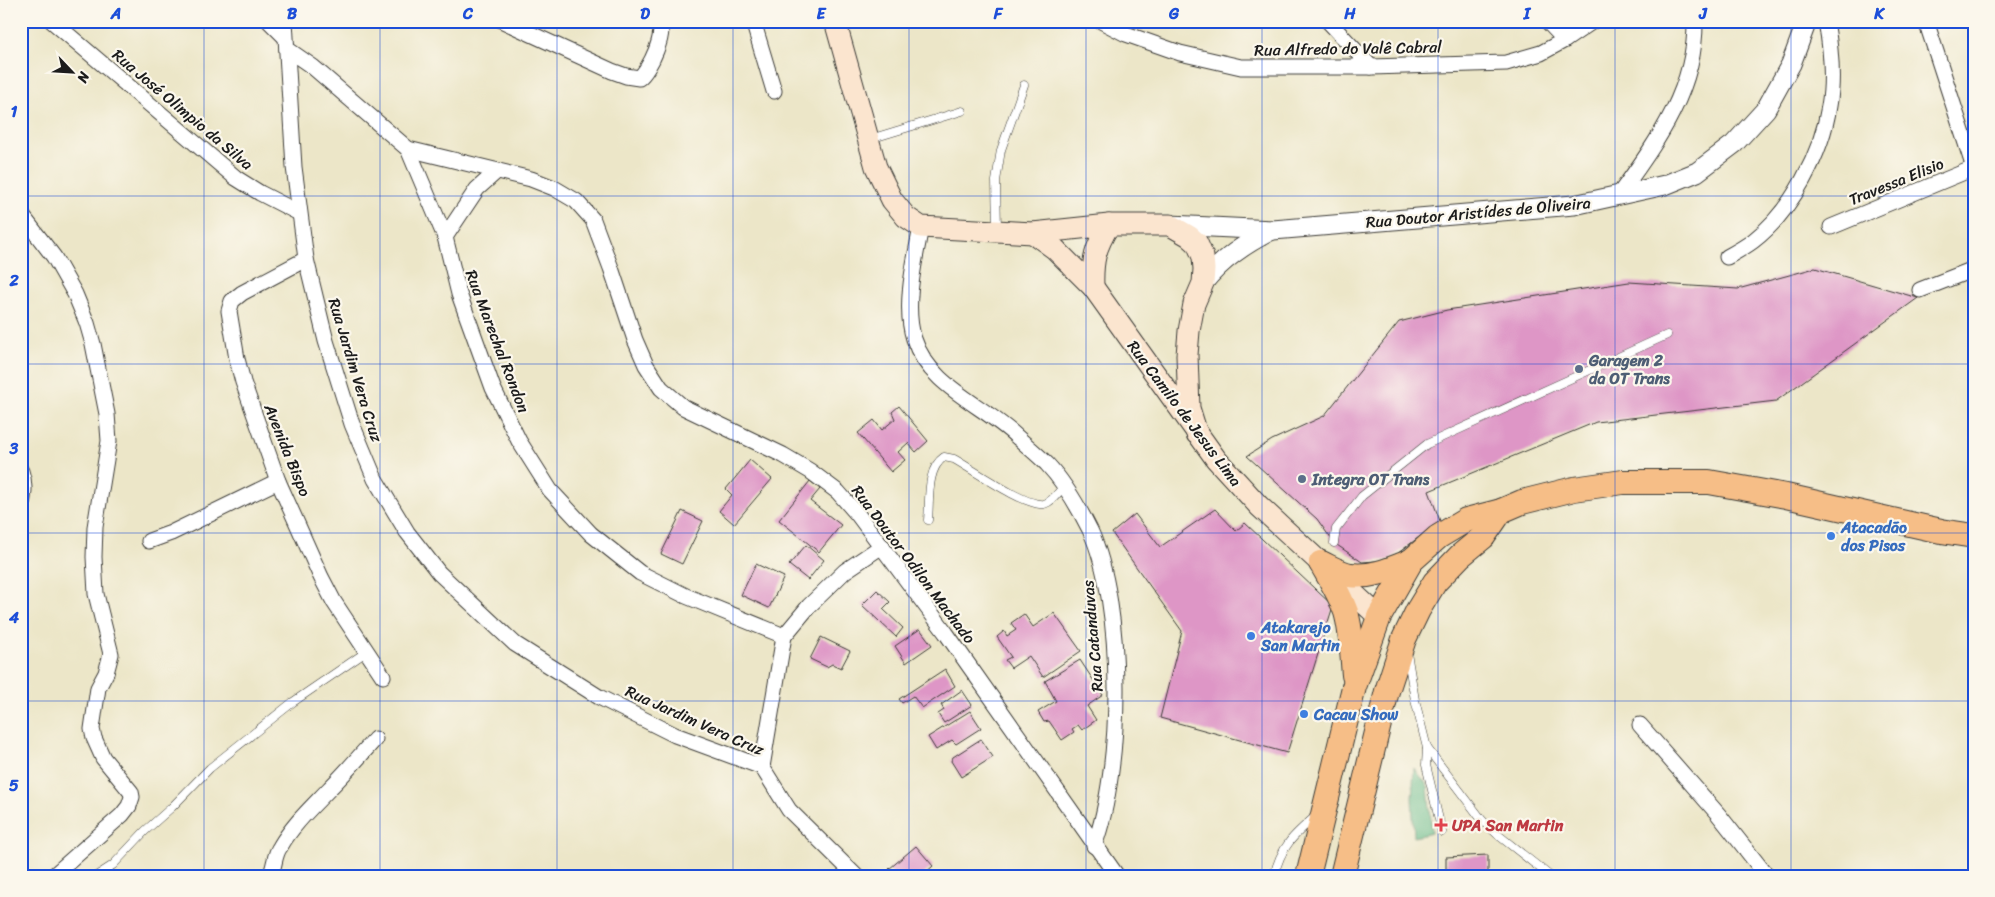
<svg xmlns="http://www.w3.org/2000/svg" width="1995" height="897" viewBox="0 0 1995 897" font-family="Sriracha,sans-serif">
  <rect width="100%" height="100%" fill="#fbf7ec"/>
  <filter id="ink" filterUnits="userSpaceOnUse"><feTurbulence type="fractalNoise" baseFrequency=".02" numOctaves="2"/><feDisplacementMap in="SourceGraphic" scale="10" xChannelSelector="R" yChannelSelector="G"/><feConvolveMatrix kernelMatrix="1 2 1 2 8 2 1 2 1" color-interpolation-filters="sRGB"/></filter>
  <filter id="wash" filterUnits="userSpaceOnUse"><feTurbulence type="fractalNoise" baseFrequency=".0096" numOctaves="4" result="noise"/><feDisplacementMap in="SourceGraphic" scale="20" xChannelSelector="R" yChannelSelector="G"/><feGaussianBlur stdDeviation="1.12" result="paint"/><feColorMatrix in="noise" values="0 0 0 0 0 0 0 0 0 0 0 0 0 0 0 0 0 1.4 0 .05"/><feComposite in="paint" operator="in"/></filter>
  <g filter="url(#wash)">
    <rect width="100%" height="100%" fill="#ece6c8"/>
    <g fill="#66b986" stroke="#416a51">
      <polygon points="1414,768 1428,786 1432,833 1414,837 1412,798"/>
      <polygon points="1444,870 1444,876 1425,876 1425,871"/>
    </g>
    <g id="blocks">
      <g fill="#de96c6">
        <polygon points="1815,268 1918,298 1776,401 1596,422 1429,491 1440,521 1389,560 1362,562 1334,543 1317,519 1247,456 1272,440 1324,416 1399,322 1447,310 1629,282 1738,289"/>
        <polygon points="899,406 928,441 916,452 908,443 898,452 905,460 891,472 858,433 874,420 882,430 895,419 892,412"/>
        <polygon points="750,460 772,479 734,524 719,511 732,495 726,489"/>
        <polygon points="810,481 820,489 810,501 841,525 819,552 779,520"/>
        <polygon points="1215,509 1236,531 1245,523 1333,606 1287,753 1160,718 1182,631 1112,533 1135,514 1160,547"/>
        <polygon points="682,511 703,521 682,564 661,554"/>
        <polygon points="806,545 824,560 808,580 789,565"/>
        <polygon points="756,564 784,577 769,608 741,595"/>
        <polygon points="877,590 890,602 883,609 903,628 896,637 862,605"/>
        <polygon points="1054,613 1081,651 1043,677 1029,656 1011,668 1005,660 1011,657 997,637 1004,631 1007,636 1016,630 1011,623 1024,614 1033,627"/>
        <polygon points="920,629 932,645 906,663 895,646"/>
        <polygon points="821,637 850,651 841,668 832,664 827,667 810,659"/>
        <polygon points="1080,660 1103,695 1087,706 1096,720 1082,730 1078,725 1072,729 1074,732 1062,740 1049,721 1044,722 1038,712 1056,701 1045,681"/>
        <polygon points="945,669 955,686 922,708 913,696 902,703 899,699"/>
        <polygon points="962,690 972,705 944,723 938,714 944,710 941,705"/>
        <polygon points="970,711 981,728 956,744 952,740 936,750 928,737"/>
        <polygon points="981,739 993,757 961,777 951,761 953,757"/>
        <polygon points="916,846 933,866 922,876 895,876 889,869"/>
        <polygon points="1488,855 1488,876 1446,876 1446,857"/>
      </g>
    </g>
  </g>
  <g filter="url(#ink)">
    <use href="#blocks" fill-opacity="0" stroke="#3b3a36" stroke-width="1"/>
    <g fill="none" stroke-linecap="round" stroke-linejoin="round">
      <defs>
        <g id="service">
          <polyline points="870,139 962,111"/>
          <polyline points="997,229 996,181 1001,150 1024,85"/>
          <path d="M928,520C930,500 926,469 944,457L954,459C972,469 1026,507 1044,504C1052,502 1058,493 1064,486"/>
          <polyline points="1334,543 1336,529 1362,496 1427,444 1667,335"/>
          <polyline points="1407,653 1415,700 1427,748 1426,765 1442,832"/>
          <polyline points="1427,748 1482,820 1497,834 1550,876"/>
          <polyline points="96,876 113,865 145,831 172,807 210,768 293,702 366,652"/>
          <path d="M1274,876C1281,846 1294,835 1316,816"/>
        </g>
        <g id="minor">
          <polyline points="52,21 236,178 260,193 299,213"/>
          <polyline points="269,21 285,37"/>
          <polyline points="285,21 294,167 306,259 326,341 352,424 375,479 407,532 439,573 515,644 599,697 675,735 762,767 789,810 856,876"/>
          <path d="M503,21L612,71L626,76L639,78C649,71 668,31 658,21"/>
          <polyline points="753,21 774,91"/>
          <polyline points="1101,21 1126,34 1180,53 1241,67 1371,67 1506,63 1541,53 1565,40 1593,21"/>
          <polyline points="1328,21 1371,67"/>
          <polyline points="1547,21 1565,40"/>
          <polyline points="1926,21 1974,168"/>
          <polyline points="287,49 313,67 408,149 531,179 554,188 576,201 593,220 611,268 635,340 646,365 661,388 683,407 783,455 810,471 838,492 858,515 946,633 1117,876"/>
          <polyline points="408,149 445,237"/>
          <polyline points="496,172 477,189 445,237 459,294 493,388 519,441 550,490 591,534 640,573 686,596 784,636"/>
          <path d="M1618,196C1656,143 1696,90 1695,21"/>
          <polyline points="21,214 54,257 75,294 87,323 93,344 107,414 109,441 95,527 94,557 96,594 111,654 106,673 98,688 92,729 94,738 103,758 131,792 132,797 129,806 122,815 53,876"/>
          <path d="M921,227C915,260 903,306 914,339C929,386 982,404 1016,436C1026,445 1037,454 1047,464C1064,482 1079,508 1090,530C1125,605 1123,769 1094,846"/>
          <polyline points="1831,227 1974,168"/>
          <path d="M1727,257C1736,252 1745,247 1753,241C1792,211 1822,153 1829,106C1834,78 1831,49 1826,21"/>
          <polyline points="306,259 242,293 232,301 229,311 237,359 243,382 278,481 321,577 334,602 383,676"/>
          <polyline points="1920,290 1974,269"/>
          <path d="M21,471C26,485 24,495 21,509"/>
          <polyline points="149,541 171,533 278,481"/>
          <polyline points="1640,725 1718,814 1767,876"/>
          <polyline points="762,767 784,636 809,606 845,571 882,546"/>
          <path d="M270,876C275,866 274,855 280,847C293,824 313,806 330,788C346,772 360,756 375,739"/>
        </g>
        <g id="tertiary">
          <polyline points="1170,225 1273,230 1574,205 1665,185 1697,172 1734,144 1766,109 1791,64 1807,21"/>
          <path d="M1203,283C1222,259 1245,244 1272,230"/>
        </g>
        <g id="secondary">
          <polyline points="835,21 876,167 892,200 906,217 921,227 1033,233 1109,225 1170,225 1189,236 1197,243 1203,257 1204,269 1203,283 1194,304 1189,331 1187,355 1189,408 1197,434"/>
          <polyline points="1033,233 1055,249 1093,287 1216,459 1259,506 1379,617"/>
          <path d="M1093,287C1092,261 1095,248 1109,225"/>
        </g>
        <g id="primary">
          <path d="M1321,563C1330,579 1340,595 1346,612C1352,633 1352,654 1354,675"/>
          <path d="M1321,563C1330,567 1340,573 1350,575C1372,578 1391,569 1411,561"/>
          <polyline points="1308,876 1354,687 1379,617 1411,561 1438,537 1466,520 1501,511 1522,502 1574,489 1623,482 1709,482 1786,496 1941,531 1974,536"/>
          <polyline points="1342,876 1387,691 1404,639 1418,610 1435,582 1460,556 1483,537 1501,511"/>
        </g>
      </defs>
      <use href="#service" stroke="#3b3a36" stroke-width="9"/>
      <use href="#minor" stroke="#3b3a36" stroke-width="17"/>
      <use href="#tertiary" stroke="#3b3a36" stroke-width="21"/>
      <use href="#secondary" stroke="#3b3a36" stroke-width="23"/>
      <use href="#primary" stroke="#3b3a36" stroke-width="26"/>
      <use href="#service" stroke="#fff" stroke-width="8"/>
      <use href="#minor" stroke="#fff" stroke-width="15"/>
      <use href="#tertiary" stroke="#fff" stroke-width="19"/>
      <use href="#secondary" stroke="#fbe5cf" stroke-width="21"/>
      <use href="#primary" stroke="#f6be87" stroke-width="24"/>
    </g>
  </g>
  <path fill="none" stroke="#1d4ed8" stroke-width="1" stroke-opacity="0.55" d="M204,21V876M380,21V876M557,21V876M733,21V876M909,21V876M1086,21V876M1262,21V876M1438,21V876M1615,21V876M1791,21V876M21,196H1974M21,364H1974M21,533H1974M21,701H1974"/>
  <g fill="#5c6f8a" stroke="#fbf7ec" stroke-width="2">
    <circle cx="1579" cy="369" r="5"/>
    <circle cx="1302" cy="479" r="5"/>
  </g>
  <g fill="#3f7fe0" stroke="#fbf7ec" stroke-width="2">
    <circle cx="1831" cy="536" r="5"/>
    <circle cx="1251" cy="636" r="5"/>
    <circle cx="1304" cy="714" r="5"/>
  </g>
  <path fill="#e0444e" stroke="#fbf7ec" stroke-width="2" d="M1438.5 817.5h5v5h5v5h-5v5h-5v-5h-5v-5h5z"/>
  <g text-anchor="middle" stroke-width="4.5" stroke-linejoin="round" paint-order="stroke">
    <g font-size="16" fill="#1c1c1c" stroke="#fbf7ec">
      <text transform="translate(1348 48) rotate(-1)" y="6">Rua Alfredo do Valê Cabral</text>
      <text transform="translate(183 109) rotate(40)" y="6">Rua José Olimpio da Silva</text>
      <text transform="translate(1896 181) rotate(-22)" y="6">Travessa Elisio</text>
      <text transform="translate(1478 212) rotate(-5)" y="6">Rua Doutor Aristídes de Oliveira</text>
      <text transform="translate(498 341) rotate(69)" y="6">Rua Marechal Rondon</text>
      <text transform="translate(356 370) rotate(73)" y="6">Rua Jardim Vera Cruz</text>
      <text transform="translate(1185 413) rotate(53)" y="6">Rua Camilo de Jesus Lima</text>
      <text transform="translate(288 450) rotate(68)" y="6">Avenida Bispo</text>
      <text transform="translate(914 564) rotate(53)" y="6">Rua Doutor Odilon Machado</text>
      <text transform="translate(1092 636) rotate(-95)" y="6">Rua Catanduvas</text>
      <text transform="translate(695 720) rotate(24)" y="6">Rua Jardim Vera Cruz</text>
    </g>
    <g font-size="16" font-weight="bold" fill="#4e5e75" stroke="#fbf7ec" text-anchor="start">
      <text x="1589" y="366">Garagem 2<tspan x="1589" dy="18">da OT Trans</tspan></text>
      <text x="1312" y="485">Integra OT Trans</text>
    </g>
    <g font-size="16" font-weight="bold" fill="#366cbe" stroke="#fbf7ec" text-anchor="start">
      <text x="1841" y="533">Atacadão<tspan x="1841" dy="18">dos Pisos</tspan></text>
      <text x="1261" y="633">Atakarejo<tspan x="1261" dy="18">San Martin</tspan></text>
      <text x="1314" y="720">Cacau Show</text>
    </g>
    <g font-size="16" font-weight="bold" fill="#be3a42" stroke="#fbf7ec" text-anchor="start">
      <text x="1452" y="831">UPA San Martin</text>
    </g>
  </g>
  <rect width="1995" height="897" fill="none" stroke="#fbf7ec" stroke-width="55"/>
  <g transform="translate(72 72) rotate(115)" stroke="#fbf7ec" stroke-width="4" paint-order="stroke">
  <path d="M0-4L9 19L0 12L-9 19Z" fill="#1c1c1c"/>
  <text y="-8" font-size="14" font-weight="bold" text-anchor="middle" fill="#1c1c1c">N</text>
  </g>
  <rect x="28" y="28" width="1940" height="842" fill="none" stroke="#1d4ed8" stroke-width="2"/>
  <g font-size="16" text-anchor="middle" font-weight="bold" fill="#1d4ed8">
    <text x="116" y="19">A</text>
    <text x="292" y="19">B</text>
    <text x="468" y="19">C</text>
    <text x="645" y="19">D</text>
    <text x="821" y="19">E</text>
    <text x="998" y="19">F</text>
    <text x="1174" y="19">G</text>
    <text x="1350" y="19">H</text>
    <text x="1527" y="19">I</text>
    <text x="1703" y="19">J</text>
    <text x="1879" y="19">K</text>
    <text x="14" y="117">1</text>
    <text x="14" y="286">2</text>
    <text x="14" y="454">3</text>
    <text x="14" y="623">4</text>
    <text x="14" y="791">5</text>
  </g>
</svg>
